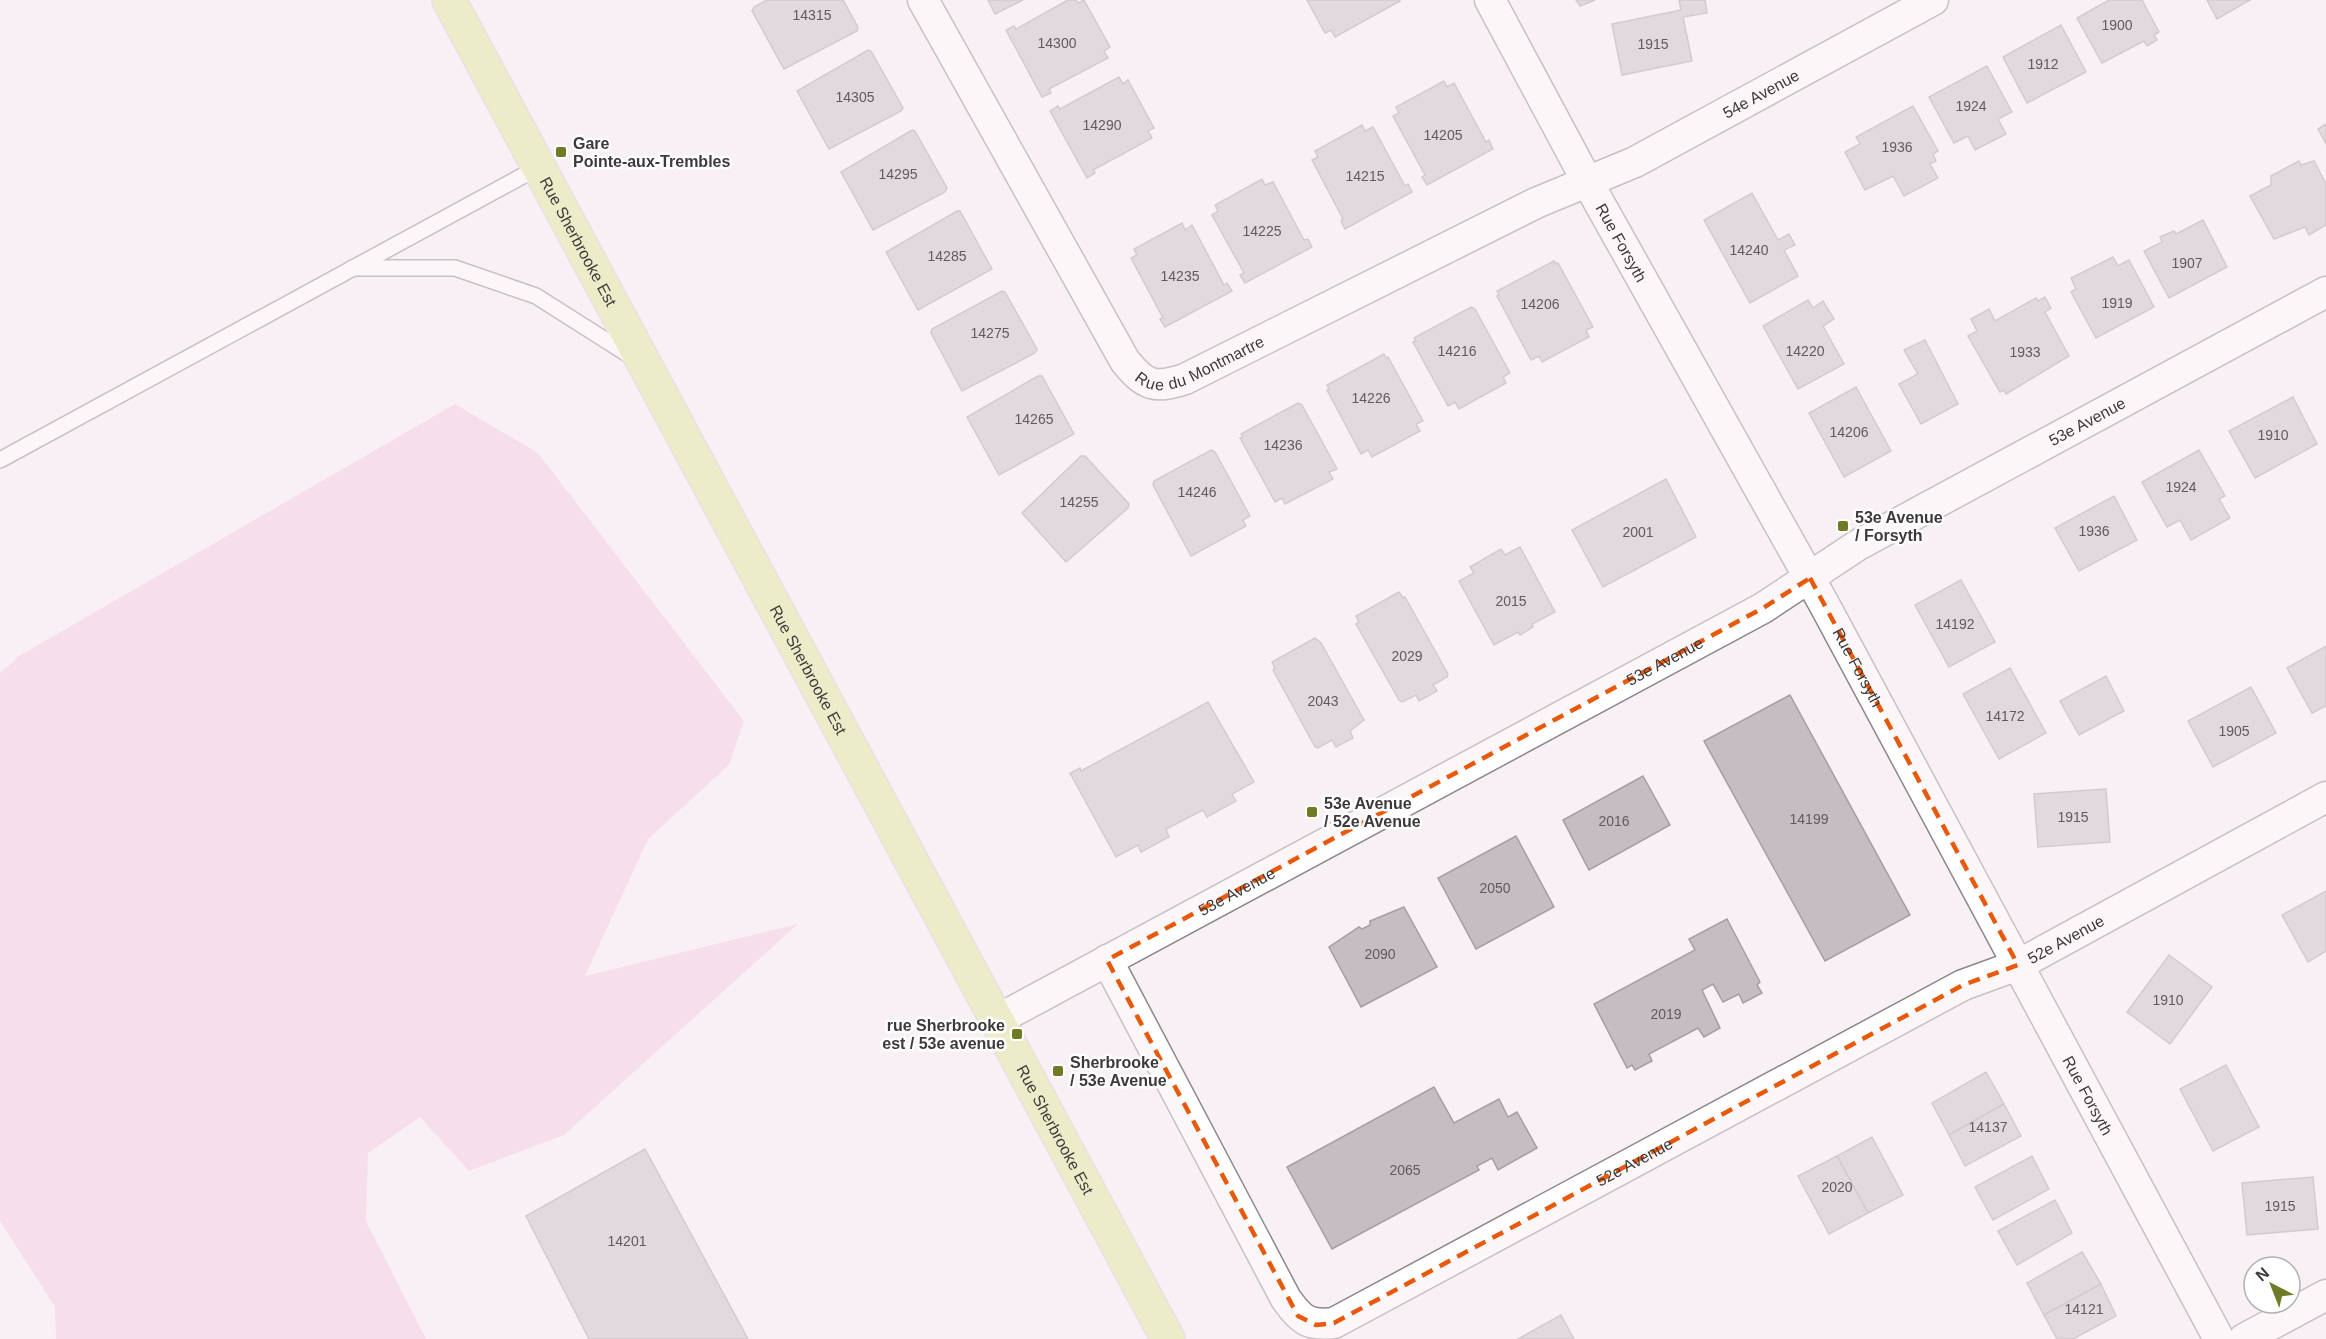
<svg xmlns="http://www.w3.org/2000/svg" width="2326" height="1339" viewBox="0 0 2326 1339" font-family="Helvetica,sans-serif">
  <rect width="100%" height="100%" fill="#f8f0f4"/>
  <polygon fill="#f7c8e1" points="455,404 538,453 744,721 729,765 648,839 585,976 798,924 564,1135 469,1171 420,1117 368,1153 366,1221 426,1339 56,1339 55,1307 0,1221 0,673 19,656"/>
  <g fill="#c5bdc1" stroke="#a59ea1" stroke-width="1.5">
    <polygon points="767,0 843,0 858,27 857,31 784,69 752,11 754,7"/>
    <polygon points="988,0 1023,0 995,14"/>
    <polygon points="1068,0 1076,0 1078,3 1084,0 1110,47 1104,51 1108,58 1049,89 1051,93 1042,97 1006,30 1014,26 1016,29"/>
    <polygon points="1307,0 1400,0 1400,1 1335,37 1331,30 1325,33"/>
    <polygon points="1576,0 1595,0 1580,6"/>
    <polygon points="1679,0 1705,0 1707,13 1683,17 1692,61 1622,75 1612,24 1681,10"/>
    <polygon points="2109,0 2142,0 2159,32 2154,35 2157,40 2147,46 2144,41 2102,63 2077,18"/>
    <polygon points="2207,0 2250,0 2217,19"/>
    <polygon points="2061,25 2086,72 2027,103 2003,57"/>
    <polygon points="868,50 871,51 903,108 901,111 829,149 797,91"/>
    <polygon points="1987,66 2012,112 1998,119 2006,134 1975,150 1968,136 1954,143 1929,97"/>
    <polygon points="1119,77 1123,84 1128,80 1154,128 1148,131 1152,138 1093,170 1095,173 1087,178 1050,111 1058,106 1060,109"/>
    <polygon points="1444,81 1447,87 1454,83 1486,142 1489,140 1493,149 1427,185 1422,177 1425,175 1393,116 1399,113 1396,107"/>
    <polygon points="1913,106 1938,151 1933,154 1936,161 1930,164 1938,178 1904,196 1893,176 1865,190 1845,152 1860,144 1856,137"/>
    <polygon points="2326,124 2326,144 2318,129"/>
    <polygon points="1362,125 1365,131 1373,127 1405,186 1408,184 1412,192 1345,229 1341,221 1343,219 1312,160 1318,157 1315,151"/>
    <polygon points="912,130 915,131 947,188 945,192 873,230 841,172"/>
    <polygon points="2299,161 2301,165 2314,161 2326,184 2326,225 2309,235 2305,227 2274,239 2250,196 2271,185 2271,176"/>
    <polygon points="1262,179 1265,185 1273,182 1304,240 1308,239 1312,247 1245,283 1240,275 1244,273 1212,215 1218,211 1215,205"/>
    <polygon points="1752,193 1778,240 1789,234 1795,245 1784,250 1798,276 1750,303 1704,220"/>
    <polygon points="957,211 960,211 992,269 918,310 886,252"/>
    <polygon points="2203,220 2227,267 2169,298 2144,251 2162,242 2160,237 2174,231 2176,234"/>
    <polygon points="1182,223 1185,230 1192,225 1224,285 1227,283 1232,291 1165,327 1160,319 1163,318 1131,258 1137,255 1134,249"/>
    <polygon points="2113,257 2118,266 2129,260 2154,307 2096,338 2071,292 2076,289 2071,278"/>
    <polygon points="1554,261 1556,264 1558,263 1593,327 1586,330 1589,337 1542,362 1539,356 1531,360 1497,296 1499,295 1497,291"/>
    <polygon points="1002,291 1005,292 1037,349 1035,353 962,391 931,333 932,329"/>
    <polygon points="2045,297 2051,308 2045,312 2069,356 2006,394 2004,390 2000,392 1968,336 1977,331 1971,319 1989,309 1995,321 2036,298 2038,301"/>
    <polygon points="1808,300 1813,308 1823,301 1834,319 1823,326 1844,364 1798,389 1763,326"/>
    <polygon points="1471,307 1475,309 1510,373 1503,377 1506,383 1459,409 1455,402 1448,406 1413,342 1416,341 1414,338"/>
    <polygon points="1925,340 1958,404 1921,424 1899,384 1918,374 1904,350"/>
    <polygon points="1384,354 1386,358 1388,357 1423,421 1416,424 1420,431 1372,457 1368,450 1361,454 1327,390 1329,389 1327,385"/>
    <polygon points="1038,376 1042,376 1074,434 999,475 967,417"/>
    <polygon points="1856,387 1891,451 1844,477 1809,413"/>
    <polygon points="2293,397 2317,444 2255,478 2229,431"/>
    <polygon points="1298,403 1302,405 1337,469 1329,472 1333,479 1285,504 1282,498 1275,502 1240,438 1243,437 1241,434"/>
    <polygon points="1211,450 1215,452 1250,516 1243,520 1246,526 1191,556 1153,485 1154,481"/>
    <polygon points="2199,450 2225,496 2219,499 2230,518 2191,540 2180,520 2167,527 2142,482"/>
    <polygon points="1081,456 1085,456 1129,504 1128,508 1066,562 1022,513"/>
    <polygon points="1666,479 1696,537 1603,587 1572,530"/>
    <polygon points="2114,496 2137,540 2079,571 2055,528"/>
    <polygon points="1520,547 1555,612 1532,624 1533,627 1520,635 1518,632 1494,645 1459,581 1474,573 1470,567 1501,549 1505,555"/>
    <polygon points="1961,580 1995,642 1949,667 1915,605"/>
    <polygon points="1399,592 1403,598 1405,597 1448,674 1447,677 1433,685 1437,691 1419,701 1416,695 1402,702 1399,700 1356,624 1359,622 1356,616"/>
    <polygon points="1315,638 1321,643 1364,720 1350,731 1353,738 1336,747 1332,740 1318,748 1315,747 1273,670 1275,668 1272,662"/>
    <polygon points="2326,646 2326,706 2312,713 2287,668"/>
    <polygon points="2010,668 2046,733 1999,759 1963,694"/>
    <polygon points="2106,676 2124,711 2079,735 2060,701"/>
    <polygon points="2251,687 2276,733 2213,767 2188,721"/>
    <polygon points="1790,695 1910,915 1825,961 1704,741"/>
    <polygon points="1208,702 1254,782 1232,794 1236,801 1207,817 1203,810 1166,829 1169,837 1141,852 1138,845 1116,857 1070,773 1080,768 1081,771"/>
    <polygon points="1643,776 1670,825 1589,870 1563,820"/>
    <polygon points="2106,789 2110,842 2038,847 2034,794"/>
    <polygon points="1516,836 1554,907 1476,949 1438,878"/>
    <polygon points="2326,891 2326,951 2308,962 2282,915"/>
    <polygon points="1404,907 1437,967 1361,1007 1329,947 1359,927 1362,929 1370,925 1370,921"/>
    <polygon points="1727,919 1760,982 1757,985 1762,993 1743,1003 1739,994 1723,1002 1713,984 1702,990 1720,1028 1704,1037 1698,1028 1649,1054 1652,1061 1635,1070 1632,1065 1627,1068 1594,1004 1695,950 1689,939"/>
    <polygon points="2169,955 2212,987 2170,1044 2127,1012"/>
    <polygon points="2226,1065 2259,1127 2213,1151 2180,1089"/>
    <polygon points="1986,1072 2004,1104 1949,1135 1932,1103"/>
    <polygon points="1434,1087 1454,1123 1499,1099 1508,1117 1517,1112 1537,1148 1498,1170 1492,1158 1477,1166 1479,1170 1332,1249 1287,1167"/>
    <polygon points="2004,1104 2021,1136 1965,1166 1949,1135"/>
    <polygon points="1872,1137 1903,1195 1868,1213 1837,1156"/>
    <polygon points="645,1149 748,1339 589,1339 526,1216"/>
    <polygon points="1837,1156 1868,1213 1829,1234 1798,1176"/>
    <polygon points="2032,1156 2049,1189 1993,1220 1975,1187"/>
    <polygon points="2313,1177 2318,1229 2247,1235 2242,1183"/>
    <polygon points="2055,1200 2072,1233 2017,1265 1998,1231"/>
    <polygon points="2082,1252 2101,1284 2044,1315 2027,1283"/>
    <polygon points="2101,1284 2116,1316 2073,1339 2057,1339 2044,1315"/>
    <polygon points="1561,1315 1574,1339 1518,1339"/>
  </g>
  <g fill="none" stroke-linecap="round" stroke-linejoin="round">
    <defs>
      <g id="service">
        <polyline points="352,268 455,268 536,296 632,357"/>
        <polyline points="0,460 539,167"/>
      </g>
      <g id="minor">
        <path id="s1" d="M923,0L1125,361C1145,386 1155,389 1185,379L1536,203L1635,162L1933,0"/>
        <path id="s2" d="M1490,0L1587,181L1824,604L2219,1339"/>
        <path id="s3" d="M1107,960L1286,1299C1301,1320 1308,1326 1334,1323L1963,985L2018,965L2326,797"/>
        <path id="s4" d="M997,1020L1763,608L1858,545L2326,292"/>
        <polyline points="2244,1339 2326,1295"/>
      </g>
      <g id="primary">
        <path id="s5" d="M449,0L1168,1339"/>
      </g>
    </defs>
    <use href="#service" stroke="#8d868a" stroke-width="18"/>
    <use href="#minor" stroke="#8d868a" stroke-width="33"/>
    <use href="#primary" stroke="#d1d0d0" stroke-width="36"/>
    <use href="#service" stroke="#fff" stroke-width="15"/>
    <use href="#minor" stroke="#fff" stroke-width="30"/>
    <use href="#primary" stroke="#dde694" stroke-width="33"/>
  </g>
  <path d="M0 0H2326V1339H0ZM1810,578L2018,965L1963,985L1334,1323L1316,1325L1298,1316L1107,960L1763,608Z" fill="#f8f0f4" fill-opacity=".55" fill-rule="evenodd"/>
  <path fill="none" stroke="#e8590c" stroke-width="4.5" stroke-dasharray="12 8" stroke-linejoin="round" d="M1810,578L2018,965L1963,985L1334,1323L1316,1325L1298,1316L1107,960L1763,608Z"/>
  <g fill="#717a25" stroke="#fff" stroke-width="2">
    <rect x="555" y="146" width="12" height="12" rx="3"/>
    <rect x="1837" y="520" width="12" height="12" rx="3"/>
    <rect x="1306" y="806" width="12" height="12" rx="3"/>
    <rect x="1011" y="1028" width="12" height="12" rx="3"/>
    <rect x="1052" y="1065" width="12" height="12" rx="3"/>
  </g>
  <g text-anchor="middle" stroke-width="5" stroke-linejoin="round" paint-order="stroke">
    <g font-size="14" fill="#605b5d">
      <text x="812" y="20">14315</text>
      <text x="2117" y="30">1900</text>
      <text x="1057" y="48">14300</text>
      <text x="1653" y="49">1915</text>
      <text x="2043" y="69">1912</text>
      <text x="855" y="102">14305</text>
      <text x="1971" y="111">1924</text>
      <text x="1102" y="130">14290</text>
      <text x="1443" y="140">14205</text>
      <text x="1897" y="152">1936</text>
      <text x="898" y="179">14295</text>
      <text x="1365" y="181">14215</text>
      <text x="1262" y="236">14225</text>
      <text x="1749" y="255">14240</text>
      <text x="947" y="261">14285</text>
      <text x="2187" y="268">1907</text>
      <text x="1180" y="281">14235</text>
      <text x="2117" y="308">1919</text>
      <text x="1540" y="309">14206</text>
      <text x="990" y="338">14275</text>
      <text x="1457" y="356">14216</text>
      <text x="1805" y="356">14220</text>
      <text x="2025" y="357">1933</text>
      <text x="1371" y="403">14226</text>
      <text x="1034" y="424">14265</text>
      <text x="1849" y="437">14206</text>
      <text x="2273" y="440">1910</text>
      <text x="1283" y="450">14236</text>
      <text x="2181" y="492">1924</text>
      <text x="1197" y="497">14246</text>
      <text x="1079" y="507">14255</text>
      <text x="2094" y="536">1936</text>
      <text x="1638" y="537">2001</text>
      <text x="1511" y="606">2015</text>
      <text x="1955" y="629">14192</text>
      <text x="1407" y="661">2029</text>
      <text x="1323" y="706">2043</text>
      <text x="2005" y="721">14172</text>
      <text x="2234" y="736">1905</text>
      <text x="2073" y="822">1915</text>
      <text x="1809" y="824">14199</text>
      <text x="1614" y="826">2016</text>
      <text x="1495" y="893">2050</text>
      <text x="1380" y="959">2090</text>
      <text x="2168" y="1005">1910</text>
      <text x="1666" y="1019">2019</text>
      <text x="1988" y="1132">14137</text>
      <text x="1405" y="1175">2065</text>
      <text x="1837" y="1192">2020</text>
      <text x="2280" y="1211">1915</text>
      <text x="627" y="1246">14201</text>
      <text x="2084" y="1314">14121</text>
    </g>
    <g font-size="16" fill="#3e3a3c" stroke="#fff">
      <text dy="6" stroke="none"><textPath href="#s1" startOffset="1126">54e Avenue</textPath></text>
      <text dy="6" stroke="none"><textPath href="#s5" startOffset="274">Rue Sherbrooke Est</textPath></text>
      <text dy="6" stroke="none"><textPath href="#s2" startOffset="276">Rue Forsyth</textPath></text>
      <text dy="6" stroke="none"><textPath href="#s1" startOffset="501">Rue du Montmartre</textPath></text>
      <text dy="6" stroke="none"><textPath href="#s4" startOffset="1244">53e Avenue</textPath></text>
      <text dy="6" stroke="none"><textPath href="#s4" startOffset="758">53e Avenue</textPath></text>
      <text dy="6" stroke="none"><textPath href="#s2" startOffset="762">Rue Forsyth</textPath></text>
      <text dy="6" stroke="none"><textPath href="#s5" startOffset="760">Rue Sherbrooke Est</textPath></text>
      <text dy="6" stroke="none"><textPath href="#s4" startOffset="272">53e Avenue</textPath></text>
      <text dy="6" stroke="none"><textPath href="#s3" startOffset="1268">52e Avenue</textPath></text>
      <text dy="6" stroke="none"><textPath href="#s2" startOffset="1248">Rue Forsyth</textPath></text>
      <text dy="6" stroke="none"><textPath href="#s5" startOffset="1282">Rue Sherbrooke Est</textPath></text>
      <text dy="6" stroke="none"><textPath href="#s3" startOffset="782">52e Avenue</textPath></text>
    </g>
    <g font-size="16" font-weight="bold" fill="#3e3a3c" stroke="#fff" text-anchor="start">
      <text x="573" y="149">Gare<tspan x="573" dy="18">Pointe-aux-Trembles</tspan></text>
      <text x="1855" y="523">53e Avenue<tspan x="1855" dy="18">/ Forsyth</tspan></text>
      <text x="1324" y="809">53e Avenue<tspan x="1324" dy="18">/ 52e Avenue</tspan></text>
      <text x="1005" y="1031" text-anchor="end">rue Sherbrooke<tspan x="1005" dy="18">est / 53e avenue</tspan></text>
      <text x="1070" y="1068">Sherbrooke<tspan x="1070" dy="18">/ 53e Avenue</tspan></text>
    </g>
  </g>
  <g transform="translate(2272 1285) rotate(318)"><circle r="28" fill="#ffffff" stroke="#b2b0b1" stroke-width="1.5"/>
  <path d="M0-4.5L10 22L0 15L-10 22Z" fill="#717a25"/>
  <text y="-9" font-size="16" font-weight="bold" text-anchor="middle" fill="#3e3a3c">N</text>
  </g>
</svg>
